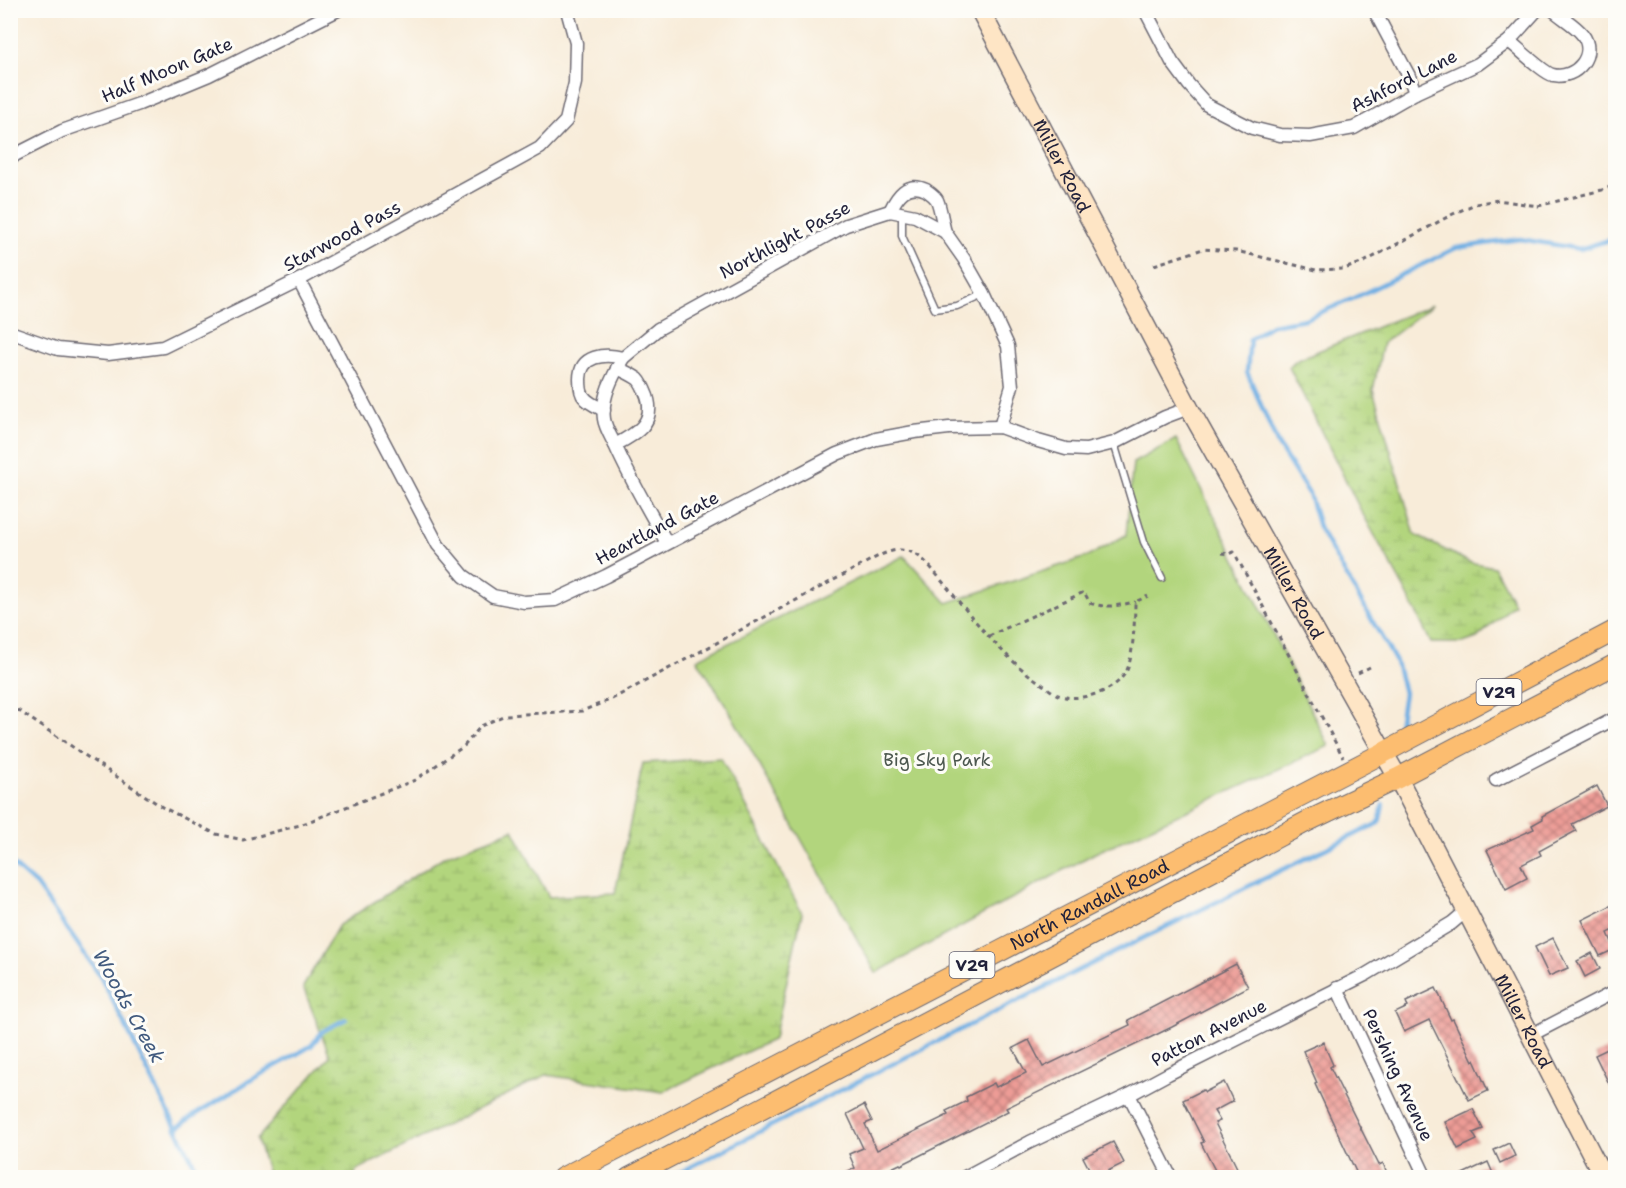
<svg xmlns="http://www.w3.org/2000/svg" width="1626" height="1188" viewBox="0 0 1626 1188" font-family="'Shantell Sans',sans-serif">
  <defs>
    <pattern id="wetland-marsh" width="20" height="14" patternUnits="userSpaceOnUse" patternTransform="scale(1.5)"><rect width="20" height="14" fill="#b2d57d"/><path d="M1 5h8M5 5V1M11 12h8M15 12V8" fill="none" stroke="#99b76d"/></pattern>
    <pattern id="building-cross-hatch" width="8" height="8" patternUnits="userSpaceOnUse" patternTransform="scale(1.5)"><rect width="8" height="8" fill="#ed9c96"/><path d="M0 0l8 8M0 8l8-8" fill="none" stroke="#c07f7c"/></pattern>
  </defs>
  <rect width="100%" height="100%" fill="#fdfcf7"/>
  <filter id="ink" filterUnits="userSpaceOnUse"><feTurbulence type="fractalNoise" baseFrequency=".0167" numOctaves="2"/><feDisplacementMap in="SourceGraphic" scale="12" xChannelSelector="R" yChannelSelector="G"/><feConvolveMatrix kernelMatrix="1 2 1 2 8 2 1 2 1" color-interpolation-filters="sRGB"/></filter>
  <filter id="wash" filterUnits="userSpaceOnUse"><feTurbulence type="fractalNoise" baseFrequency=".008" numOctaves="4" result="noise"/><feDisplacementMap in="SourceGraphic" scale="24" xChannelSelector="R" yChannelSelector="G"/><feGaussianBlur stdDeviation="1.35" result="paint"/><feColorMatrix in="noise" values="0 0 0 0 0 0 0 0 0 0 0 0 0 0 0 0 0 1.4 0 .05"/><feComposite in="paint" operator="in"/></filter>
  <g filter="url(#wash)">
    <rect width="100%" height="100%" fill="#f8ecd9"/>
    <g fill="url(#wetland-marsh)" stroke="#6a7c5c" stroke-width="1.5">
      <polygon points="1432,305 1383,343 1373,390 1415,535 1469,562 1494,567 1514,604 1477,638 1463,643 1431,643 1406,592 1360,509 1289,367 1296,360"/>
      <polygon points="721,758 802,913 774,1039 663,1092 546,1075 357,1170 354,1177 269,1177 257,1139 330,1056 303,987 339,925 445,856 513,830 549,897 615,893 643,763"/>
    </g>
    <polygon fill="#b2d57d" stroke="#6a7c5c" stroke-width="1.5" points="1176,439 1329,746 1095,853 876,973 727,707 697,659 904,556 947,603 1089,556 1126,535 1133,463"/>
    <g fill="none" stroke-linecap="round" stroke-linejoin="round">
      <g stroke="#6fafe3" stroke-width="4.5">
        <polyline points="1399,725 1404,693 1396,662 1320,530 1309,494 1278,445 1247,372 1250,339 1271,325 1305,319 1352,299 1456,248 1520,239 1580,249 1616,238"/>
        <polyline points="10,862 36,885 101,977 201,1178"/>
        <polyline points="176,1129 195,1115 254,1078 311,1046 323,1031 346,1019"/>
        <path d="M669,1178C905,1057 1141,937 1379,823L1383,805"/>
      </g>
    </g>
    <g id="blocks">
      <g fill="url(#building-cross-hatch)">
        <polygon points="1597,786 1607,806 1572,824 1576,831 1539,851 1541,855 1521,865 1527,878 1506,889 1487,850 1534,829 1532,825 1543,819 1542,816"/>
        <polygon points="1616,903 1616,929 1608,933 1615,949 1600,956 1582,920"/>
        <polygon points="1553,938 1568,968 1549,976 1535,947"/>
        <polygon points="1592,953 1600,969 1585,977 1577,961"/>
        <polygon points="1236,964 1248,987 1172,1027 1006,1108 1008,1111 901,1165 900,1164 871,1178 833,1178 855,1168 849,1154 863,1148 847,1114 864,1105 872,1121 865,1124 877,1150 948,1115 946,1111 967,1101 966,1097 994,1083 996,1087 1026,1073 1013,1048 1029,1040 1043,1067 1130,1025 1128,1020"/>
        <polygon points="1436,988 1451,1020 1453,1019 1473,1061 1474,1060 1488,1091 1469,1100 1429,1020 1404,1032 1395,1013 1408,1007 1406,1002"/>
        <polygon points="1323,1042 1333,1065 1330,1067 1379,1165 1383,1163 1389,1178 1350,1178 1357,1174 1315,1084 1317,1083 1303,1051"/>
        <polygon points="1616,1045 1616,1098 1595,1055"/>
        <polygon points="1224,1082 1233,1101 1214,1111 1220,1121 1215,1123 1242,1178 1219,1178 1201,1143 1204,1142 1183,1100 1203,1090 1205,1092"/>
        <polygon points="1473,1109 1483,1129 1473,1133 1477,1140 1458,1149 1445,1122"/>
        <polygon points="1113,1142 1124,1163 1094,1178 1083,1157"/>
        <polygon points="1509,1143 1515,1156 1500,1163 1494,1150"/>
        <polygon points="1488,1162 1495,1178 1454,1178"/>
      </g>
    </g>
  </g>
  <g filter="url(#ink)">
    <use href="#blocks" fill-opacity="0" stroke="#6d6972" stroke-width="1.5"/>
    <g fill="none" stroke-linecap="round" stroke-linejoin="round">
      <defs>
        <g id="lane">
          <polyline points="902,214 902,236 935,309 957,306 984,294"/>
          <polyline points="1114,443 1144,542 1162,578"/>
        </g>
        <g id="street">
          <polyline points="1145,10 1172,62 1189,85 1207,105 1252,128 1280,135 1310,136 1354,128 1415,93 1478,64 1509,41 1537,10"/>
          <polyline points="1374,10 1409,76 1415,93"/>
          <path d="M1509,41C1518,48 1545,74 1553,75C1576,80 1598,54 1582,34C1575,25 1562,18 1553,10"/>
          <polyline points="10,160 15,155 62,131 139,104 209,75 338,10"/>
          <path d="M890,211C897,196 907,181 926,190C930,193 934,195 937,200C941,209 942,222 945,232"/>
          <polyline points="299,280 438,545 464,576 493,596 524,602 555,600 606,576 837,454 876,439 914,432 949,428 1000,427 1038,441 1066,449 1086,450 1114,443 1165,417 1189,408"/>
          <polyline points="10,332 58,349 108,354 163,347 299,280 540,148 566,121 575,83 576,43 567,10"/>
          <path d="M623,358C613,376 601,397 604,419C605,427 611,437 615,445C630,479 649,511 667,543"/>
          <path d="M604,410C598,407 588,403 584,397C580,393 580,384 580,379C580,355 605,353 623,358L658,329L846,225L890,211L915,216L945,232L964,259L984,294L1008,346L1012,386L1000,427"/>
          <path d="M615,445C636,434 656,423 647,396C645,391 642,383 638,379C632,375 624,371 617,368"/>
          <polyline points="1496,780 1616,718"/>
          <polyline points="1337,988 1426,1178"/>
          <polyline points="1531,1035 1616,991"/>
          <polyline points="1129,1095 1171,1178"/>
          <polyline points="963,1178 1030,1142 1129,1095 1168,1074 1365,975 1452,923 1466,911"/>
        </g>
        <g id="secondary">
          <path id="s1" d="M980,10L1189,408L1398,778L1604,1178"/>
        </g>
        <g id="primary">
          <path id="s2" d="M562,1178L1383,753L1616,630"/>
          <polyline points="629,1178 1308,821 1398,778 1616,664"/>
        </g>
      </defs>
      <use href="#lane" stroke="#6d6972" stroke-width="9"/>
      <use href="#street" stroke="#6d6972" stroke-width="15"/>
      <use href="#secondary" stroke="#6d6972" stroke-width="21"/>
      <use href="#primary" stroke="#6d6972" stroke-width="22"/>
      <g stroke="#6d6972" stroke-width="3" stroke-dasharray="4.5 4.5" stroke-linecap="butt">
        <polyline points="1154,265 1203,249 1236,251 1316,270 1344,269 1364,262 1453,214 1475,204 1498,200 1538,206 1602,190 1616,185"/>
        <polyline points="1222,553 1229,554 1234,552 1343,757"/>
        <path d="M989,636L1084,592L1090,603C1106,609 1119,605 1135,602"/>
        <polyline points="1358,673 1370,667"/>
        <path d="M10,705L162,807L216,834L243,840L300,825L415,780L464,746L481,726L505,715L582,711L612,699L860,566C875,558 894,545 911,552C926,558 936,575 947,587C975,621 1003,657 1039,682C1045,686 1052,692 1058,695C1071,700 1087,697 1099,693C1111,689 1121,681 1127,670C1133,658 1135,617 1135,602L1148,596"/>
      </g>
      <use href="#lane" stroke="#fff" stroke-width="6"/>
      <use href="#street" stroke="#fff" stroke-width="12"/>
      <use href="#secondary" stroke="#fee5c5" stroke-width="18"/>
      <use href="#primary" stroke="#fcbd6f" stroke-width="20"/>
    </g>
  </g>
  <g text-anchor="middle" stroke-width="6" stroke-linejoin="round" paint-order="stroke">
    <g fill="#fdfcf7" stroke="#646373" stroke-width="1.5">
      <rect x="1476.5" y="679" width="45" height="26" rx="4.5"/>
      <rect x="949.5" y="952" width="45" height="26" rx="4.5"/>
    </g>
    <g font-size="16" font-weight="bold" fill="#22223b">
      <text x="1499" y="698">V29</text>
      <text x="972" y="971">V29</text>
    </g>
    <g font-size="18" fill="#22223b" stroke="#fdfcf7">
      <text transform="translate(167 70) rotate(-23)" y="6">Half Moon Gate</text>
      <text transform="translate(1404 81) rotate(-27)" y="6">Ashford Lane</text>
      <text dy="6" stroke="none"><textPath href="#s1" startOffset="176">Miller Road</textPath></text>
      <text transform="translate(342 236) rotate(-28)" y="6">Starwood Pass</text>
      <text transform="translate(785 240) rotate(-28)" y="6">Northlight Passe</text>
      <text transform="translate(657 528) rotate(-28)" y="6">Heartland Gate</text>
      <text dy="6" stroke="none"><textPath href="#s1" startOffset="662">Miller Road</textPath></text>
      <text dy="6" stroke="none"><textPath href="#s2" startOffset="594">North Randall Road</textPath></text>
      <text dy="6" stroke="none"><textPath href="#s1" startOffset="1148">Miller Road</textPath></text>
      <text transform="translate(1209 1033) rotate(-27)" y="6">Patton Avenue</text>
      <text transform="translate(1398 1075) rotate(65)" y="6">Pershing Avenue</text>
    </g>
    <g font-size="18" fill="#4d584f" stroke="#fdfcf7">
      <text x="937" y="766">Big Sky Park</text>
    </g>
    <g font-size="20" font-style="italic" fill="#415a7e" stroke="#fdfcf7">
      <text transform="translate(129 1006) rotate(61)" y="7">Woods Creek</text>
    </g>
  </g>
  <rect width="1626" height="1188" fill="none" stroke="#fdfcf7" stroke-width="36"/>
</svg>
